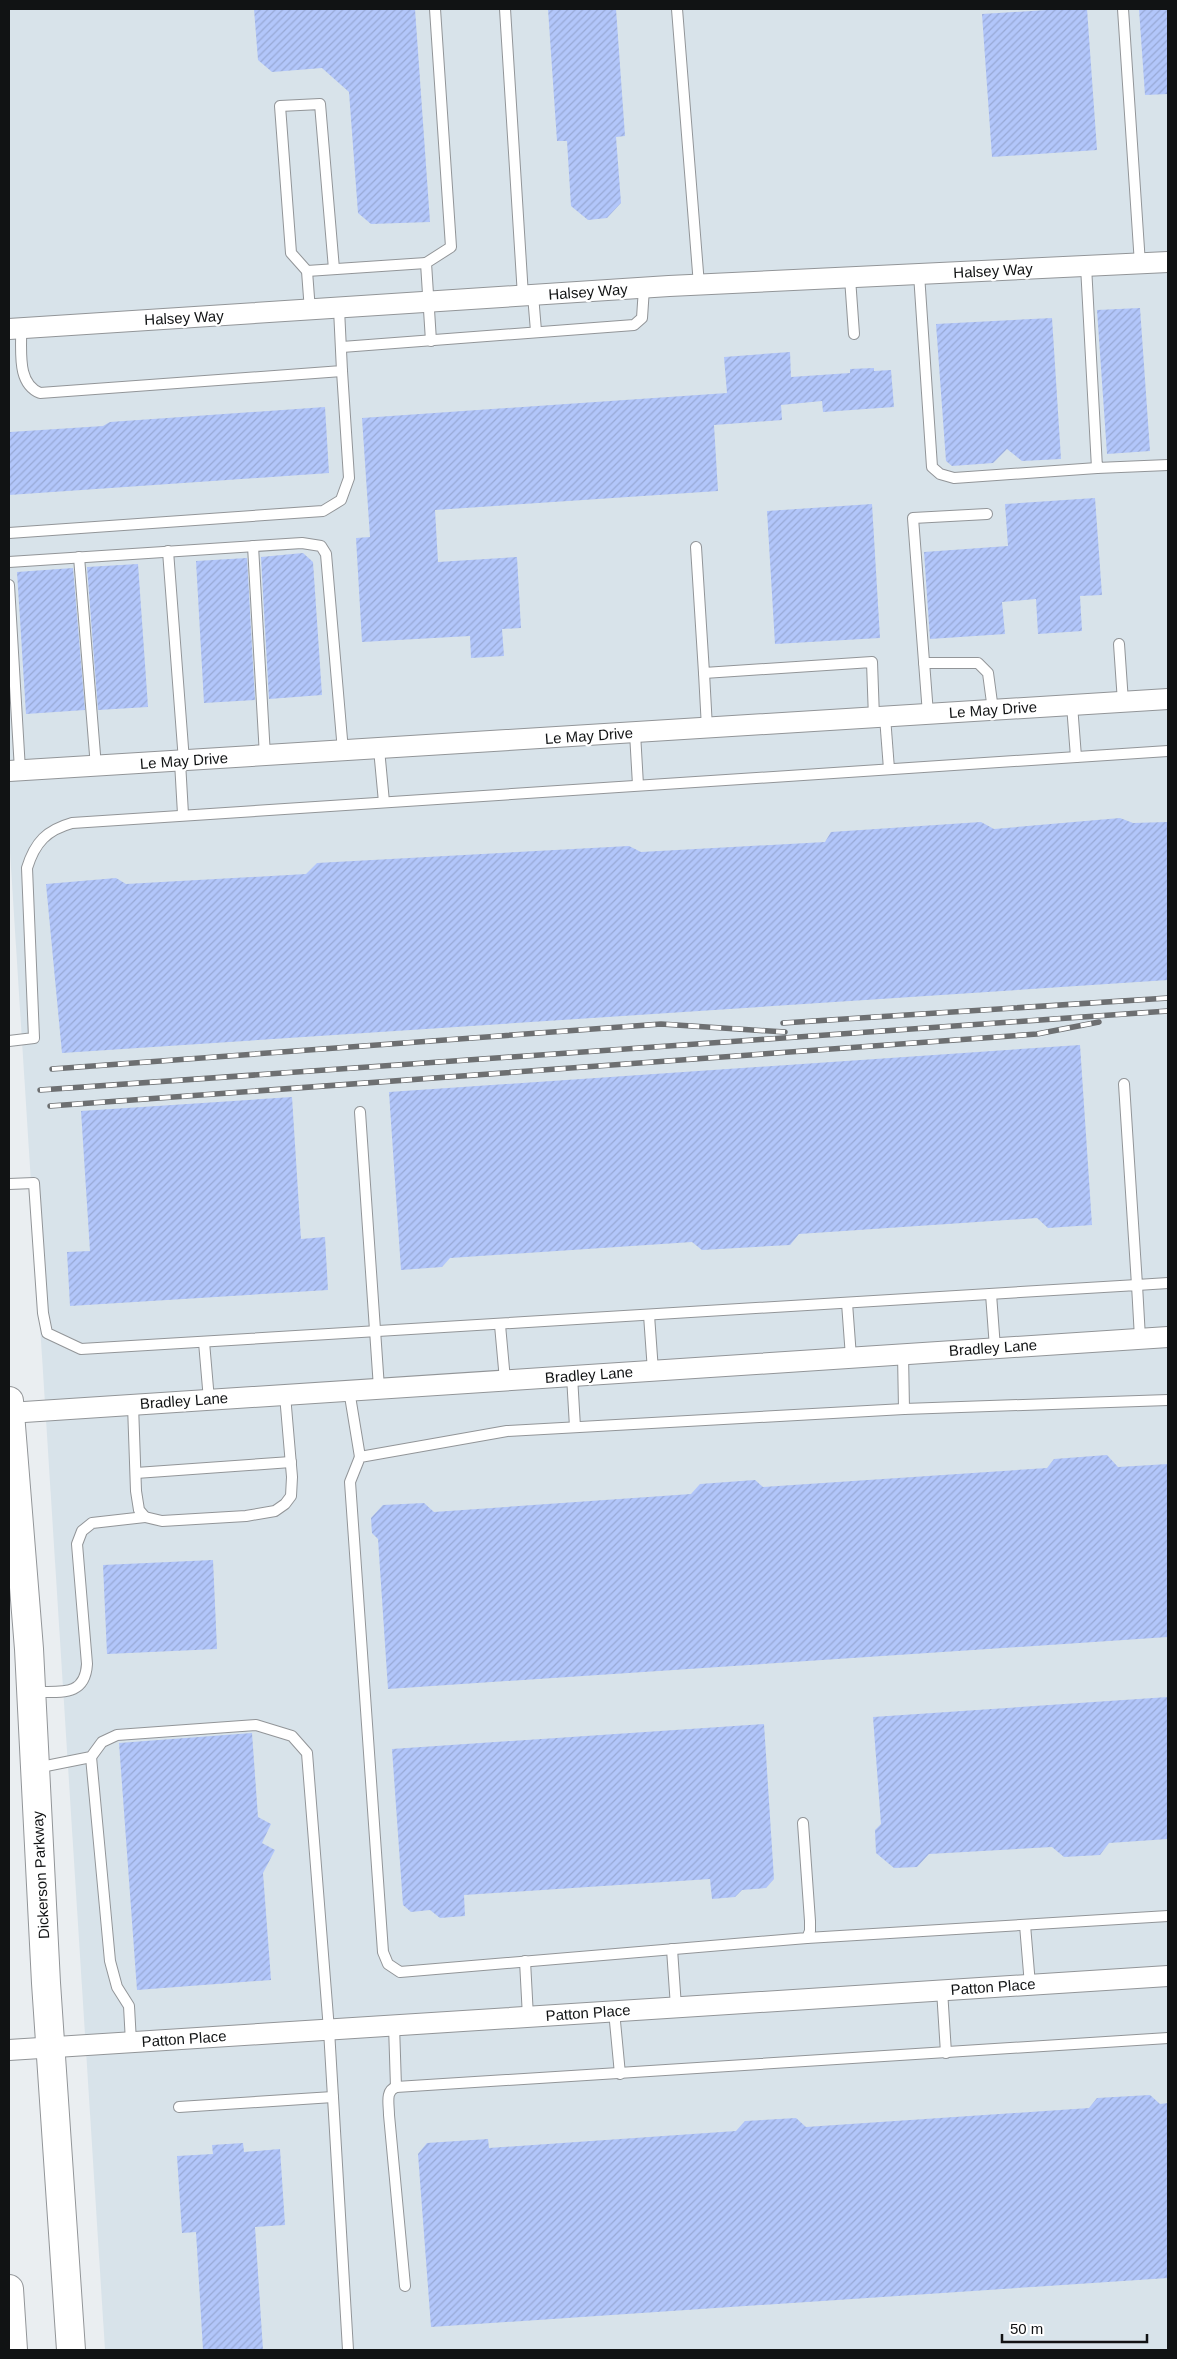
<svg xmlns="http://www.w3.org/2000/svg" width="1177" height="2359" viewBox="0 0 1177 2359" font-family="Helvetica,sans-serif">
  <defs>
    <pattern id="building-hatch" width="6" height="6" patternUnits="userSpaceOnUse" patternTransform="scale(1.25)"><rect width="6" height="6" fill="#b2c6fa"/><path d="M-1 1l2-2M0 6l6-6M5 7l2-2" fill="none" stroke="#98a9d5"/></pattern>
  </defs>
  <rect width="100%" height="100%" fill="#eaeef1"/>
  <polygon fill="#d8e3ea" points="9,9 1168,9 1168,2350 105,2350 9,836"/>
  <g fill="url(#building-hatch)">
    <polygon points="254,9 415,9 430,222 371,224 358,213 349,92 322,68 272,72 258,60"/>
    <polygon points="548,9 616,9 625,136 616,137 621,203 607,218 588,220 571,206 567,141 557,141"/>
    <polygon points="1062,9 1087,9 1097,150 992,157 982,14"/>
    <polygon points="1139,9 1168,9 1168,94 1145,95"/>
    <polygon points="1140,308 1150,451 1107,454 1097,310"/>
    <polygon points="1052,318 1061,459 1022,461 1007,449 993,463 952,466 946,461 936,324"/>
    <polygon points="790,352 791,377 850,373 850,369 874,368 874,371 891,370 894,407 823,412 822,401 781,405 782,420 714,425 718,491 435,510 438,562 517,557 521,628 502,629 504,656 471,658 470,636 362,642 356,538 370,537 362,418 727,393 724,357"/>
    <polygon points="325,407 329,473 9,495 10,432 103,426 110,422"/>
    <polygon points="1095,498 1102,595 1080,596 1082,631 1038,634 1036,599 1002,602 1005,634 930,639 924,552 1008,546 1005,504"/>
    <polygon points="872,504 880,638 775,644 767,511"/>
    <polygon points="303,553 313,562 322,695 269,699 261,557"/>
    <polygon points="247,558 255,700 204,703 196,561"/>
    <polygon points="138,564 148,707 98,710 87,567"/>
    <polygon points="73,568 85,710 26,714 17,572"/>
    <polygon points="1120,818 1133,823 1168,822 1168,980 62,1053 46,884 116,878 126,884 306,874 317,863 629,846 641,852 825,842 831,832 981,822 994,829"/>
    <polygon points="1080,1045 1092,1225 1048,1228 1037,1218 799,1234 790,1245 702,1250 692,1242 450,1258 442,1267 401,1270 389,1092"/>
    <polygon points="292,1097 301,1239 325,1237 328,1290 70,1306 67,1252 90,1251 81,1111"/>
    <polygon points="1107,1455 1118,1467 1168,1464 1168,1637 388,1689 378,1539 372,1533 371,1518 383,1505 424,1503 434,1512 691,1494 700,1484 755,1480 763,1487 1047,1468 1054,1459"/>
    <polygon points="213,1560 217,1649 107,1654 103,1565"/>
    <polygon points="1168,1697 1168,1839 1109,1843 1100,1855 1064,1857 1052,1847 929,1854 917,1867 894,1868 876,1853 875,1830 881,1824 873,1717"/>
    <polygon points="764,1724 774,1879 766,1888 742,1890 735,1897 712,1899 710,1879 464,1895 465,1916 440,1918 430,1910 411,1912 403,1905 392,1749"/>
    <polygon points="252,1733 258,1817 271,1824 262,1843 275,1850 263,1873 271,1980 137,1990 119,1743"/>
    <polygon points="1150,2095 1160,2104 1168,2103 1168,2278 431,2327 418,2154 427,2143 488,2139 489,2148 736,2131 745,2121 796,2118 806,2127 1089,2108 1097,2098"/>
    <polygon points="243,2143 244,2152 280,2149 285,2225 255,2227 263,2350 203,2350 196,2232 182,2233 177,2156 213,2154 212,2145"/>
  </g>
  <g fill="none" stroke-linecap="round" stroke-linejoin="round">
    <defs>
      <g id="lane">
        <polyline points="505,9 523,296"/>
        <polyline points="677,9 699,285"/>
        <polyline points="1123,9 1140,264"/>
        <polyline points="1086,266 1097,468 1168,465"/>
        <polyline points="307,271 426,263"/>
        <polyline points="919,274 932,467 940,474 954,478 1097,468"/>
        <polyline points="850,278 854,334"/>
        <polyline points="533,295 536,331"/>
        <polyline points="310,311 307,271 291,253 280,106 320,104 334,269"/>
        <path d="M21,328C22,350 16,383 40,393L342,371L339,309"/>
        <polyline points="431,341 426,263 451,247 435,9"/>
        <polyline points="342,347 634,325 642,318 644,288"/>
        <polyline points="9,533 323,511 341,500 349,478 342,371"/>
        <polyline points="253,546 265,756"/>
        <polyline points="696,547 704,673 872,662 874,718"/>
        <polyline points="168,551 184,761"/>
        <polyline points="79,557 96,767"/>
        <polyline points="9,562 302,543 321,546 326,554 343,751"/>
        <polyline points="9,585 20,770"/>
        <polyline points="1119,644 1123,702"/>
        <polyline points="924,663 978,663 988,673 993,710"/>
        <polyline points="704,673 707,728"/>
        <polyline points="1072,705 1076,757"/>
        <polyline points="928,714 913,518 987,514"/>
        <polyline points="885,717 889,769"/>
        <polyline points="635,733 638,785"/>
        <polyline points="379,749 384,802"/>
        <polyline points="180,762 183,814"/>
        <path d="M9,1041L34,1038L27,868C35,842 47,830 72,823L1168,751"/>
        <polyline points="1124,1084 1137,1285 1168,1283"/>
        <polyline points="360,1112 379,1388"/>
        <polyline points="9,1184 34,1183 43,1313 47,1333 81,1349 1137,1285 1140,1338"/>
        <polyline points="991,1294 995,1348"/>
        <polyline points="847,1303 851,1357"/>
        <polyline points="649,1315 653,1371"/>
        <polyline points="500,1325 505,1380"/>
        <polyline points="204,1342 209,1400"/>
        <polyline points="903,1354 904,1409"/>
        <polyline points="572,1376 575,1427"/>
        <polyline points="349,1390 360,1457"/>
        <polyline points="133,1405 136,1491 139,1510 145,1517 162,1521 246,1516 275,1511 285,1504 291,1496 292,1477 285,1395"/>
        <polyline points="136,1473 291,1462"/>
        <path d="M32,1692C59,1691 85,1698 87,1664L77,1544L82,1531L92,1523L145,1517"/>
        <polyline points="91,1757 110,1961 117,1987 129,2006 131,2042"/>
        <polyline points="36,1768 91,1757 102,1742 117,1735 256,1725 292,1736 307,1753 329,2030 348,2350"/>
        <polyline points="803,1823 810,1921 810,1931 807,1938 400,1972 388,1964 383,1952 350,1482 360,1457 507,1431 904,1409 1168,1400"/>
        <polyline points="1025,1925 1030,1985"/>
        <polyline points="807,1938 1168,1916"/>
        <polyline points="672,1949 676,2007"/>
        <polyline points="525,1961 528,2017"/>
        <polyline points="942,1990 946,2053"/>
        <polyline points="614,2011 620,2074"/>
        <polyline points="394,2025 396,2087"/>
        <polyline points="179,2107 333,2097"/>
        <path d="M405,2286L389,2115C389,2104 385,2091 396,2087L1168,2038"/>
      </g>
      <g id="street">
        <polyline points="9,329 669,286 1168,262"/>
        <polyline points="9,771 1168,699"/>
        <polyline points="9,1413 1168,1337"/>
        <polyline points="9,2050 1168,1976"/>
      </g>
      <g id="secondary">
        <polyline points="9,1401 29,1649 46,1983 71,2350"/>
        <polyline points="9,2289 13,2350"/>
      </g>
    </defs>
    <use href="#lane" stroke="#929598" stroke-width="12"/>
    <use href="#street" stroke="#929598" stroke-width="22"/>
    <use href="#secondary" stroke="#929598" stroke-width="30"/>
    <use href="#lane" stroke="#fff" stroke-width="10"/>
    <use href="#street" stroke="#fff" stroke-width="20"/>
    <use href="#secondary" stroke="#fff" stroke-width="28"/>
    <defs>
      <g id="rail">
        <polyline points="783,1023 1168,998"/>
        <polyline points="52,1069 661,1024 785,1032"/>
        <polyline points="40,1090 1168,1011"/>
        <polyline points="50,1106 1037,1034 1099,1022"/>
      </g>
    </defs>
    <use href="#rail" stroke="#6d6f71" stroke-width="5.5"/>
    <use href="#rail" stroke="#fff" stroke-width="4" stroke-dasharray="11" stroke-linecap="butt"/>
  </g>
  <g text-anchor="middle" stroke-width="4.5" stroke-linejoin="round" paint-order="stroke">
    <g font-size="15" fill="#111314" stroke="#fff">
      <text transform="translate(993 271) rotate(-3)" y="5">Halsey Way</text>
      <text transform="translate(588 292) rotate(-4)" y="5">Halsey Way</text>
      <text transform="translate(184 318) rotate(-3)" y="5">Halsey Way</text>
      <text transform="translate(993 710) rotate(-4)" y="5">Le May Drive</text>
      <text transform="translate(589 736) rotate(-4)" y="5">Le May Drive</text>
      <text transform="translate(184 761) rotate(-4)" y="5">Le May Drive</text>
      <text transform="translate(993 1348) rotate(-4)" y="5">Bradley Lane</text>
      <text transform="translate(589 1375) rotate(-4)" y="5">Bradley Lane</text>
      <text transform="translate(184 1401) rotate(-4)" y="5">Bradley Lane</text>
      <text transform="translate(41 1875) rotate(-93)" y="5">Dickerson Parkway</text>
      <text transform="translate(993 1987) rotate(-4)" y="5">Patton Place</text>
      <text transform="translate(588 2013) rotate(-4)" y="5">Patton Place</text>
      <text transform="translate(184 2039) rotate(-4)" y="5">Patton Place</text>
    </g>
  </g>
  <rect width="1177" height="2359" fill="none" stroke="#111314" stroke-width="20"/>
  <path d="M1002 2334v8h145v-8" fill="none" stroke="#111314" stroke-width="2.5"/>
  <text x="1010" y="2334" font-size="15" fill="#111314" stroke="#ffffff" stroke-width="4" paint-order="stroke">50 m</text>
</svg>
